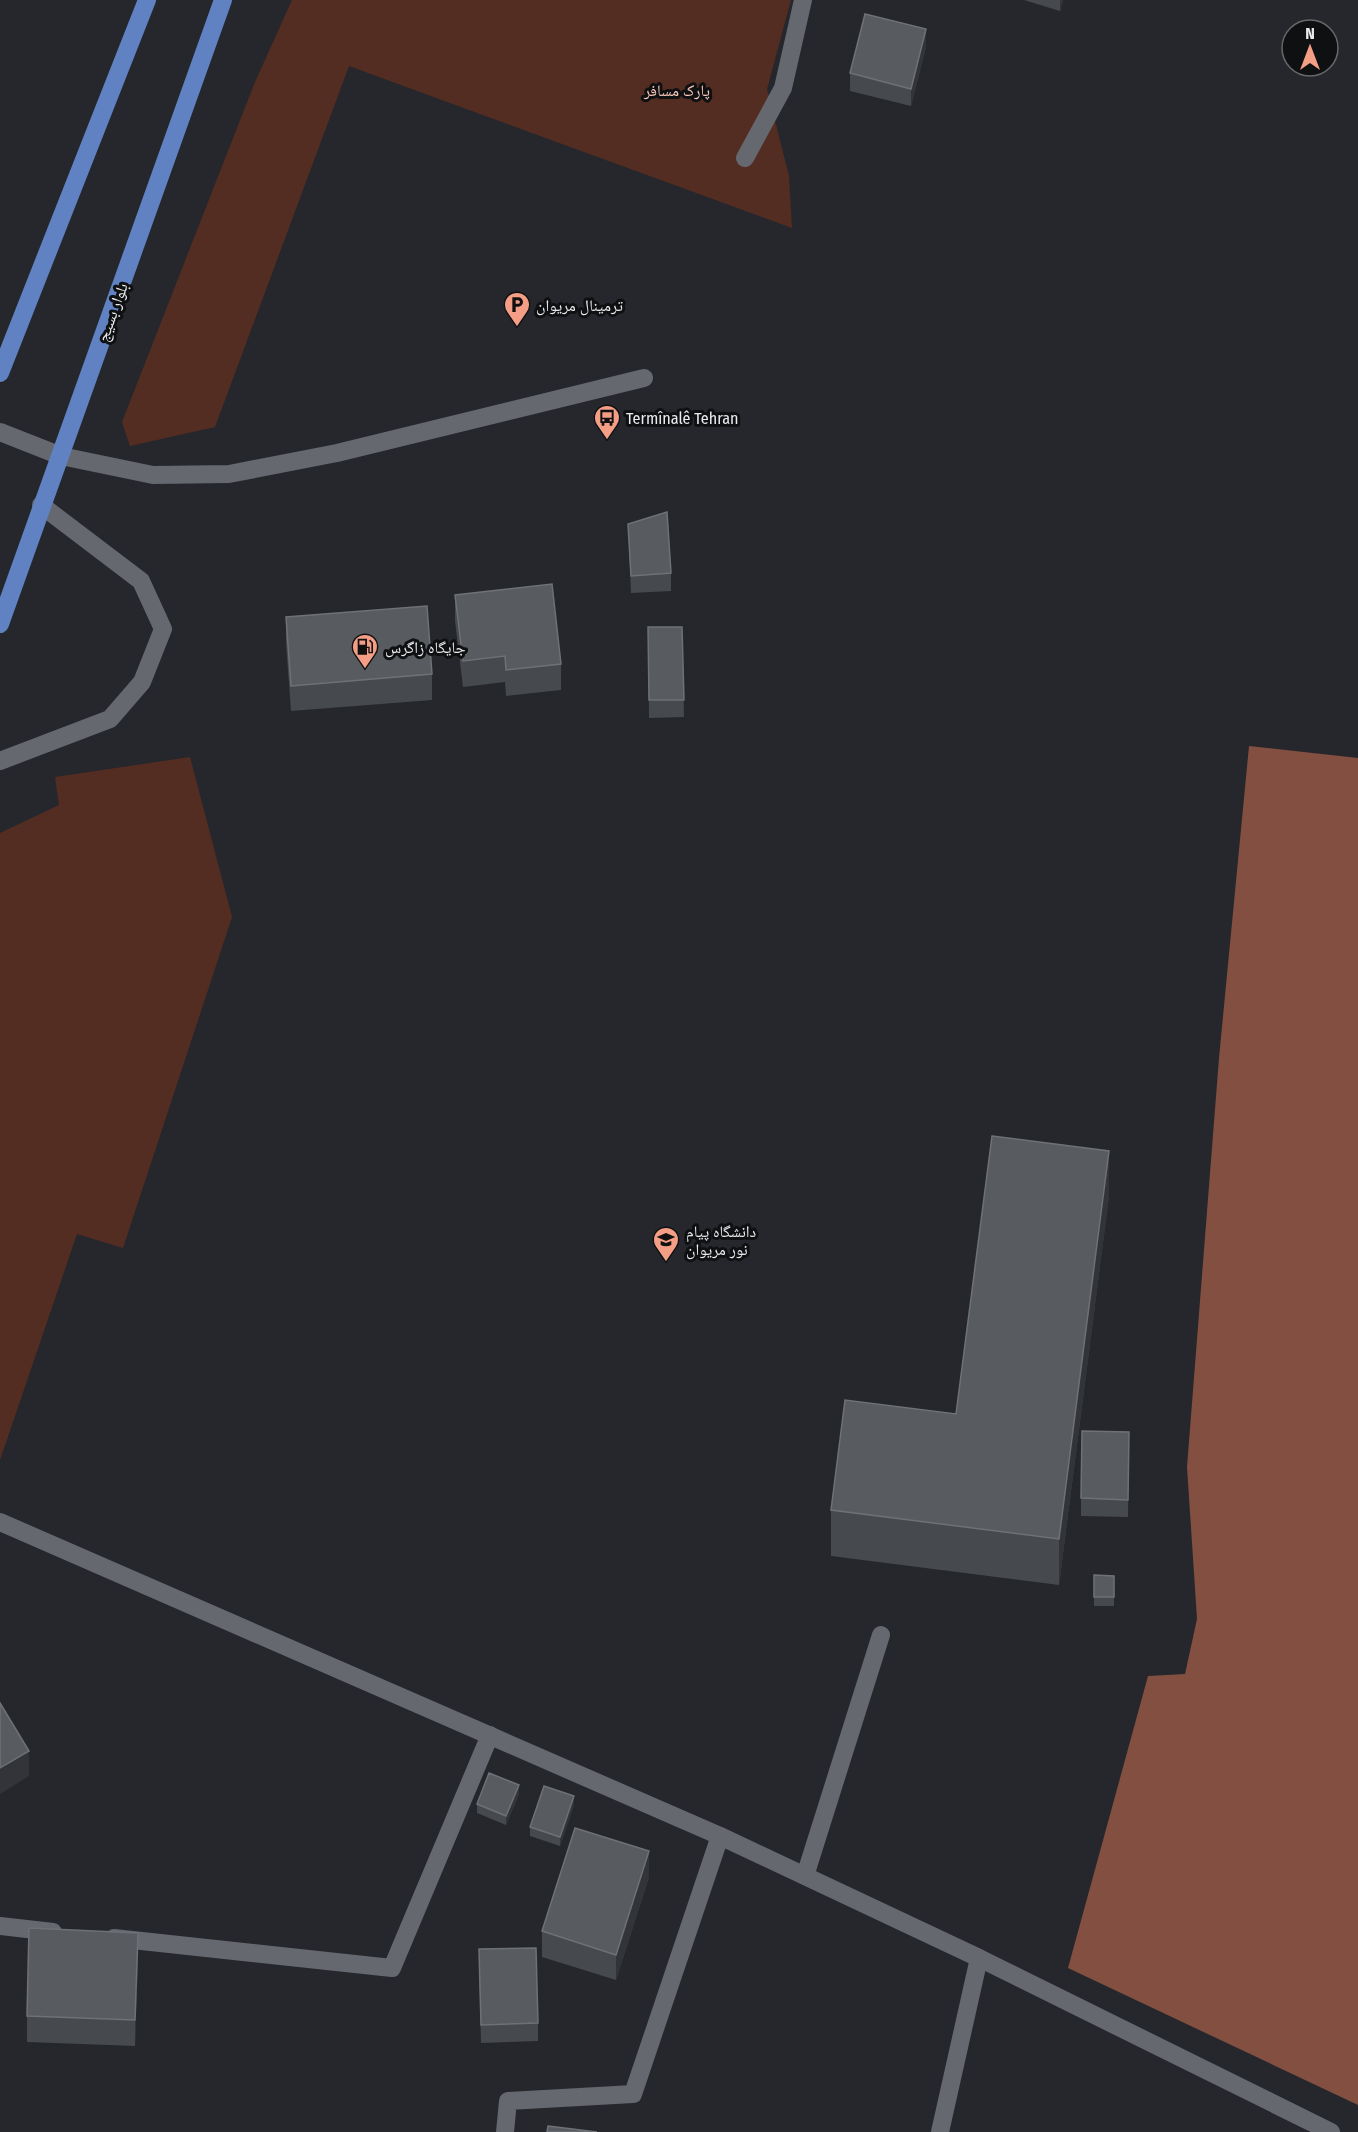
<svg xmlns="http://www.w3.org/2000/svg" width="1358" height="2132" viewBox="0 0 1358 2132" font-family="'Fira Sans Condensed','Noto Naskh Arabic',sans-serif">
  <rect width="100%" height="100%" fill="#25272c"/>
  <g fill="#542d22">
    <polygon points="292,0 791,0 767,89 789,176 792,228 349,66 215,427 130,446 122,422 255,82"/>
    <polygon points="190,757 232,917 123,1248 77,1234 0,1460 0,833 59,805 55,777"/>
  </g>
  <polygon fill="#824f40" points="1249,746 1358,758 1358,2105 1068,1968 1148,1676 1185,1674 1197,1619 1187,1467 1219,1058"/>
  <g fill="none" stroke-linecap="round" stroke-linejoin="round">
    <g stroke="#65686e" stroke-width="18">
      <polyline points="745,158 783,88 803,0"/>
      <polyline points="0,432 61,456 153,475 229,474 337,453 644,378"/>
      <polyline points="0,761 110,719 142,682 163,629 141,581 41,505"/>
      <polyline points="0,1522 720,1836 979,1958 940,2132"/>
      <polyline points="805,1876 881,1635"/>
      <polyline points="0,1926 53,1932"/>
      <polyline points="114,1938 392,1968 490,1735"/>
      <polyline points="979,1958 1331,2132"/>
      <polyline points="505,2132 508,2101 633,2094 720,1836"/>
    </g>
    <g stroke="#6082c2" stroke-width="18">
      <polyline points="0,373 147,0"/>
      <polyline points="0,624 223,0"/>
    </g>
  </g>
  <g fill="#46494e">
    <polygon points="1024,0 1063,0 1060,11"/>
    <polygon points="926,47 911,106 850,91 850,73"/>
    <polygon points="628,524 671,573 671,591 631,593"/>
    <polygon points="455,595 561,664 561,690 506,696 505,682 463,687 455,621"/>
    <polygon points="286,617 432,674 432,700 291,711 286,643"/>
    <polygon points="648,627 682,627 684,717 649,718"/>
    <polygon points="1109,1196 1059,1585 831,1556 831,1510 956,1414"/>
    <polygon points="1129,1432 1128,1517 1081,1516 1081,1498"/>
    <polygon points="1094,1575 1114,1576 1114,1606 1094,1606"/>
    <polygon points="519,1794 506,1825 477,1813 477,1804"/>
    <polygon points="574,1805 560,1846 530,1836 530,1827"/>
    <polygon points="649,1877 616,1980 542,1957 542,1931"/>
    <polygon points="138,1958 135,2046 27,2042 27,2016"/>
    <polygon points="479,1967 538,2023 538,2041 481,2043"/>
  </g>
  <g fill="#323439">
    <polygon points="1060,0 1063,0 1060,11"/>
    <polygon points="926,29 926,47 911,106 911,89"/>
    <polygon points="1109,1151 1109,1196 1059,1585 1059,1539"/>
    <polygon points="29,1751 29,1776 0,1794 0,1768"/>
    <polygon points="519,1785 519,1794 506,1825 506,1816"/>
    <polygon points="574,1796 574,1805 560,1846 560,1837"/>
    <polygon points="649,1851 649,1877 616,1980 616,1955"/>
    <polygon points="138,1933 138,1958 135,2046 135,2020"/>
  </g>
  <g fill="#585b5f" stroke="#6e7176" stroke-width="1.5">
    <polygon points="865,14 926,29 911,89 850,73"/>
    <polygon points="667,512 671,573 631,576 628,524"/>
    <polygon points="552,584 561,664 506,670 505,656 463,661 455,595"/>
    <polygon points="427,606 432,674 291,686 286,617"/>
    <polygon points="648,627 682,627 684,700 649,700"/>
    <polygon points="992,1136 1109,1151 1059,1539 831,1510 845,1400 956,1414"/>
    <polygon points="1082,1431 1129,1432 1128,1500 1081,1498"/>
    <polygon points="1094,1575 1114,1576 1114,1597 1094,1597"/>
    <polygon points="0,1703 29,1751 0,1768"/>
    <polygon points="489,1773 519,1785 506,1816 477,1804"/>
    <polygon points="544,1786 574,1796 560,1837 530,1827"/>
    <polygon points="575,1828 649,1851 616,1955 542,1931"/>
    <polygon points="29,1928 138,1933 135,2020 27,2016"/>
    <polygon points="536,1948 538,2023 481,2025 479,1949"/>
    <polygon points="548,2126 597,2132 547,2132"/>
  </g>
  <defs>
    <symbol id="parking-pin" viewBox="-11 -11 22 30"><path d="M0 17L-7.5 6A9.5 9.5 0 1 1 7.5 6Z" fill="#f49e86" stroke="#0f1012"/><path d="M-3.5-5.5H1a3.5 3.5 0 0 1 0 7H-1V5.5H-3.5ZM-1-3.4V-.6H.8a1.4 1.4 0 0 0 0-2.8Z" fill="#111"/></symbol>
    <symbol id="bus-pin" viewBox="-11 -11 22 30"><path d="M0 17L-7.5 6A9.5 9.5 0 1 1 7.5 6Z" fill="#f49e86" stroke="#0f1012"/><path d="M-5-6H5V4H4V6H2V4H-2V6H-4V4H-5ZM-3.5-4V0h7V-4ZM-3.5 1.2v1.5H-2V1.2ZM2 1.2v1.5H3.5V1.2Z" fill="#111"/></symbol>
    <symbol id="fuel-pin" viewBox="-11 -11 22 30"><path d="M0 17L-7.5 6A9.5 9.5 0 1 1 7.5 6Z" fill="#f49e86" stroke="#0f1012"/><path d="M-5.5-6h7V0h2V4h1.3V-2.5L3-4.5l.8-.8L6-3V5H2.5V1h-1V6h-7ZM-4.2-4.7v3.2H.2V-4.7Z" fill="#111"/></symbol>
    <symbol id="university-pin" viewBox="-11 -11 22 30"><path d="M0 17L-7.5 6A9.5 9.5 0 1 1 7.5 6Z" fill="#f49e86" stroke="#0f1012"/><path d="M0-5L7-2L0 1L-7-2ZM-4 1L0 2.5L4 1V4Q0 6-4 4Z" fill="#111"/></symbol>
  </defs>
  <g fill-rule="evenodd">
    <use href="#parking-pin" x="502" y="290" width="30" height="40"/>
    <use href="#bus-pin" x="592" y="403" width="30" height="40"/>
    <use href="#fuel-pin" x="350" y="632" width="30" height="40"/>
    <use href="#university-pin" x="651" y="1225" width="30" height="40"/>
  </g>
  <g text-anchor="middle" stroke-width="6" stroke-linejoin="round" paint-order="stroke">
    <g font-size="16" fill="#fdc9bb" stroke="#0f1012">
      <text x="677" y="96">پارک مسافر</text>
    </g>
    <g font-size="16" fill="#e9ebee" stroke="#0f1012" text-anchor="start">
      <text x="536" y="311">ترمینال مریوان</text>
      <text x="626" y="424">Termînalê Tehran</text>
      <text x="385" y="653">جایگاه زاگرس</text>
      <text x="686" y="1237">دانشگاه پیام<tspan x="686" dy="18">نور مریوان</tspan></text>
    </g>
    <g font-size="16" fill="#e9ebee" stroke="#0f1012">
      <text transform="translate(112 312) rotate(-70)" y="6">بلوار بسیج</text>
    </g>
  </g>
  <g transform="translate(1310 48)"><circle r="28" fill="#0f1012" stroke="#66686a" stroke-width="1.5"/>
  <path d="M0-4.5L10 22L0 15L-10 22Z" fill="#f49e86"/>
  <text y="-9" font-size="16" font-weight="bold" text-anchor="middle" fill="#e9ebee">N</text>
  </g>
</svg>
